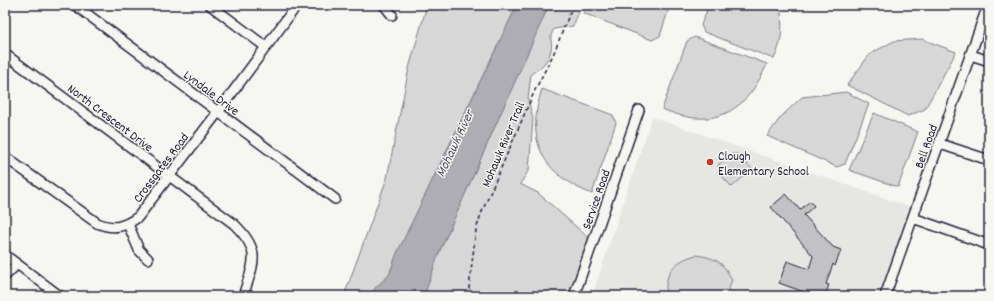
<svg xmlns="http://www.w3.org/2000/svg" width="994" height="301" viewBox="0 0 994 301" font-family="Dekko,sans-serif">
  <rect width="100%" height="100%" fill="#f6f6f2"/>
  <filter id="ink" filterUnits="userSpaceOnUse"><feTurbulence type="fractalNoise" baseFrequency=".025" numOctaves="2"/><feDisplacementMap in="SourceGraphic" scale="8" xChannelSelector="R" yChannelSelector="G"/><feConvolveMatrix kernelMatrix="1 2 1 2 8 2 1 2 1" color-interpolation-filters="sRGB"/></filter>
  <g filter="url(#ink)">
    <polygon fill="#e6e6e4" points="652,117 913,208 880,296 592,296"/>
    <g fill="#d7d7d7" stroke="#7c7c89">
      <path d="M427,5H582L573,26L554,29C548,39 553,41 551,50C549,62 540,68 531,74L528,99L533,119L529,170L520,184L538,193L591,240L570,296H344L387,178L409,68Z"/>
      <polygon points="587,5 670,5 660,36 652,40 583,13"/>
      <path d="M709,5H780C783,25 783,41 774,59L704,32L701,25Z"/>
      <path d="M695,37L767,64C745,115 712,130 662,109L687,41Z"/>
      <polygon points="922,39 956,52 925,109 908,116 847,85 870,54 894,41"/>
      <path d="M542,89L613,115L616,123L592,194C542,174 525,141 542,89Z"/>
      <polygon points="846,92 869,104 845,164 837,167 767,136 781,117 802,97"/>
      <polygon points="874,113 918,132 898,187 849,170"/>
      <polygon points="731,154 738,154 752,169 732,187 718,172 719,164"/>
      <path d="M696,255C717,258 723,262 732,280L726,296H666C664,272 674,261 696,255Z"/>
    </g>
    <polygon fill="#adadb3" stroke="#757583" points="517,5 549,5 439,253 424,296 370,296 376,287 389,275 397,253"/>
    <polygon fill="#c2c2c4" stroke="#22223b" points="786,194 800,210 810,201 814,206 804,215 833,247 841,250 835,266 833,264 826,284 829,285 825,296 803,296 804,292 779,283 787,261 809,269 813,256 771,207"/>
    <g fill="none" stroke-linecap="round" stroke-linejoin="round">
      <defs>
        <g id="minor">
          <polyline points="75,5 335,199"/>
          <polyline points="210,5 266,47"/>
          <polyline points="384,5 392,15"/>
          <path d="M5,54L234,224C262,251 254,262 243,296"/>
          <polyline points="971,55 989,61"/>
          <polyline points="940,144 989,160"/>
          <path d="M5,157L97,223C114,230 124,227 138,217L218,112L297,5"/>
          <polyline points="913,218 989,245"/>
          <polyline points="128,224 139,250 148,259"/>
          <polyline points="5,255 60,296"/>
          <polyline points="5,276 17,264"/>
          <polyline points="574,296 639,110"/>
          <polyline points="885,296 988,5"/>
        </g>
      </defs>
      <use href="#minor" stroke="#22223b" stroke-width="12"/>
      <polyline stroke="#22223b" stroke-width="1.5" stroke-dasharray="4 3" stroke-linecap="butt" points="468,296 476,230 481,214 535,90 553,55 573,5"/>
      <use href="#minor" stroke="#f6f6f2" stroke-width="9"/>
    </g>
  </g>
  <circle fill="#c8321e" stroke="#f6f6f2" stroke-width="1.5" cx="710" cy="162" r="4"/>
  <g text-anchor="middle" stroke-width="3" stroke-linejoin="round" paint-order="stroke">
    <g font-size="13" fill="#22223b" stroke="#f6f6f2">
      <text transform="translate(212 92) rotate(37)" y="5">Lyndale Drive</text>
      <text transform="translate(111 117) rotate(37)" y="5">North Crescent Drive</text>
      <text transform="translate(502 144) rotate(-67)" y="5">Mohawk River Trail</text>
      <text transform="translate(925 146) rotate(-70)" y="5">Bell Road</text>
      <text transform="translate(160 167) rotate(-53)" y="5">Crossgates Road</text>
      <text transform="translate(595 199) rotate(-71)" y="5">Service Road</text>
    </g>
    <g font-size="13" fill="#22223b" stroke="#f6f6f2" text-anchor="start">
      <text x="718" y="160">Clough<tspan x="718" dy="15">Elementary School</tspan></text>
    </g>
    <g font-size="14" font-style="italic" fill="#535365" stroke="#f6f6f2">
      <text transform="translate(454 143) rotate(-65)" y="5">Mohawk River</text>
    </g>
  </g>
  <rect width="994" height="301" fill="none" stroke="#f6f6f2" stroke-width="20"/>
  <rect x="10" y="10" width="974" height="281" fill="none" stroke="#22223b" stroke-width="1.5" filter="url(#ink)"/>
</svg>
